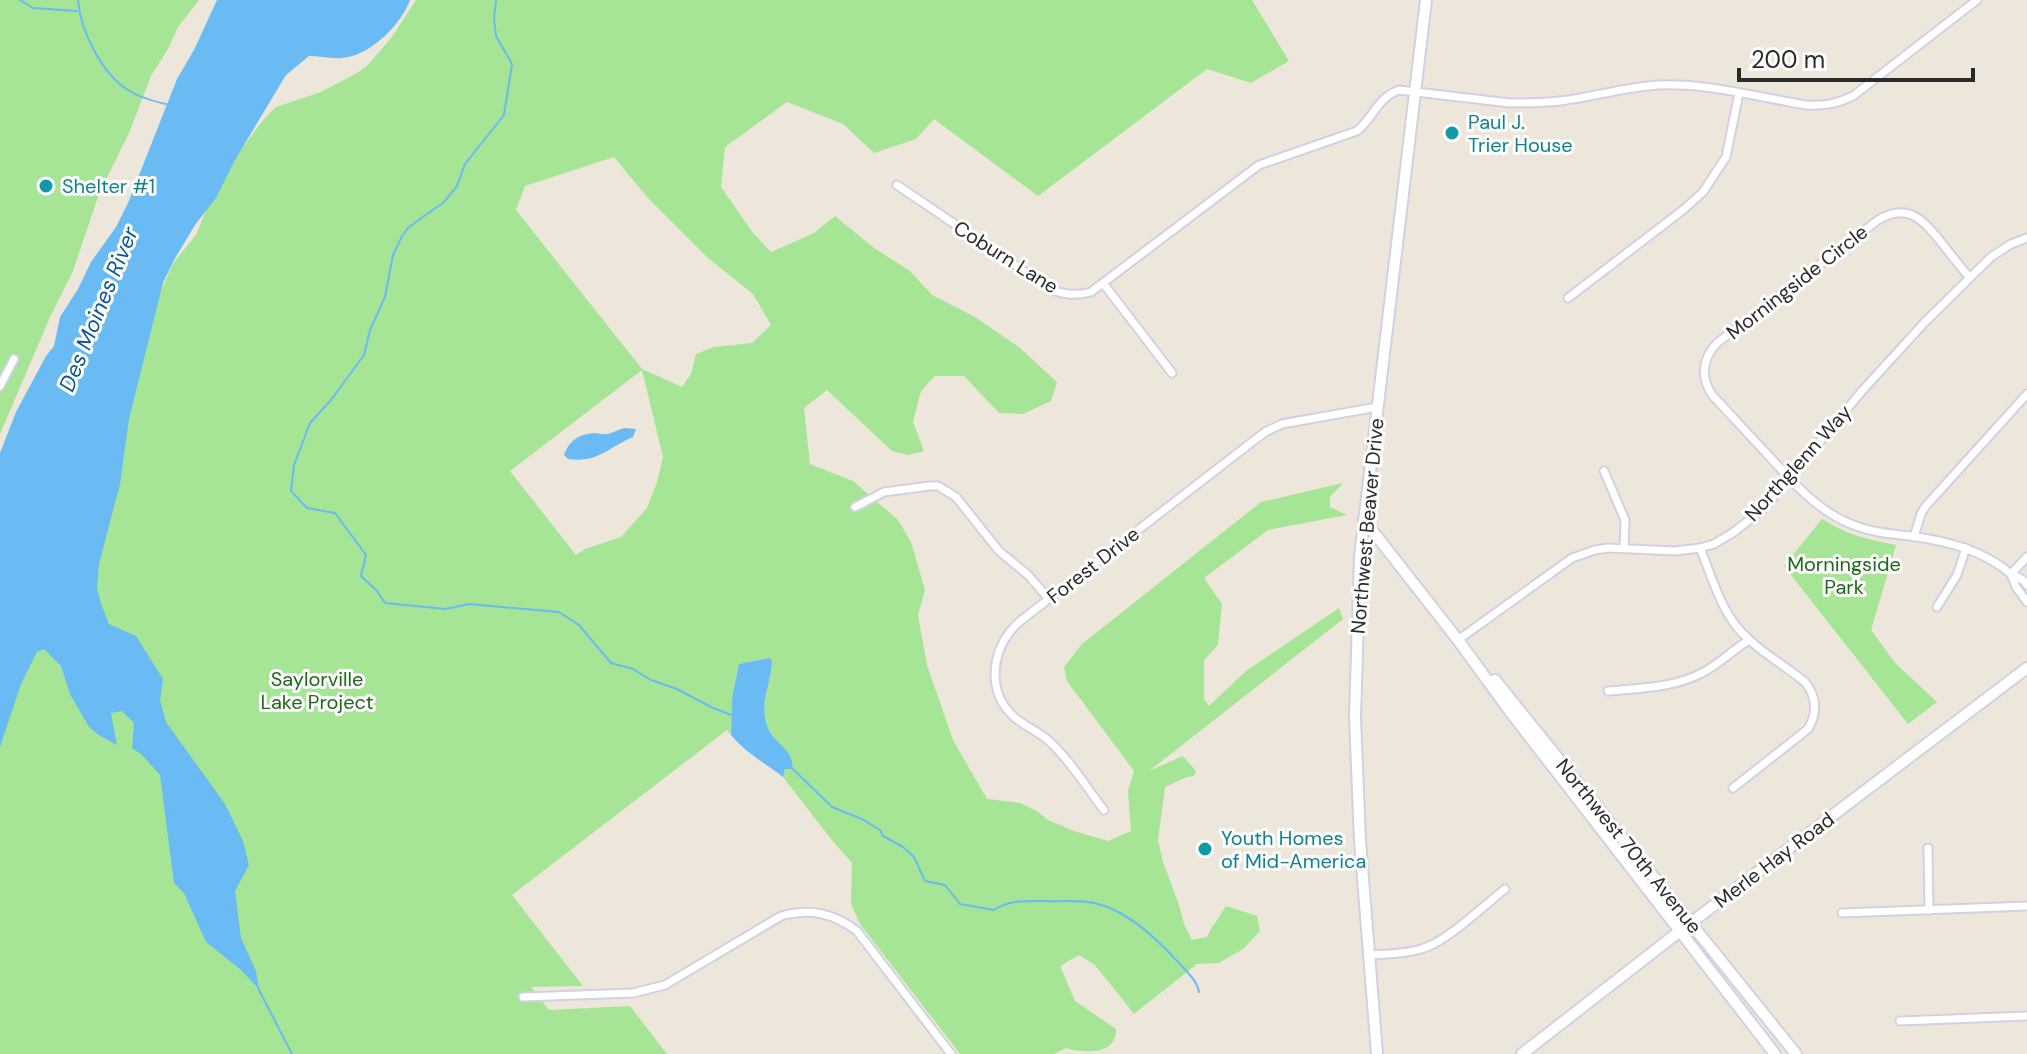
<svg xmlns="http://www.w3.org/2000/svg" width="2027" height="1054" viewBox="0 0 2027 1054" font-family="'DM Sans',sans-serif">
  <rect width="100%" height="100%" fill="#ede7db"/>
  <g fill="#a5e595" fill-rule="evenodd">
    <polygon points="0,0 199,0 178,27 168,49 151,76 129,133 99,194 73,271 50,317 0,434"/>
    <path d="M416,0H1252L1289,61L1251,83L1207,69L1038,196L934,119L916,139L874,153L843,124L787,102L725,147L721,187L753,233L771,252L814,233L835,216L874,248L910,271L932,295L975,317L1020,348L1057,382L1051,401L1023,414L999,413L964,376H935L921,391L913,422L924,451L908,455L892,451L827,390L804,408L810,464L853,481L898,520L911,542L925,590L918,615L927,665L953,740L987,799L1020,803L1037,811L1048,820L1074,831L1108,841L1131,831L1128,791L1134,771L1067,681L1064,667L1082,644L1261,502L1343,483L1330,497V507L1347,515L1268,530L1204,578L1222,604L1218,645L1204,660V699L1209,706L1246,671L1339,608L1343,619L1149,771L1183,756L1196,771L1194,776L1187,777L1165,787L1158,840L1163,862L1179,905L1184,924L1192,940L1207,937L1211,929L1226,906L1257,916L1260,931L1243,949L1219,963L1197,964L1134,1014L1095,965L1079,955L1062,965L1061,968L1075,1001L1116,1029C1117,1054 1087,1054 1066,1048L1054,1054H960L860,924L851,904L852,863L831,839L783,777L785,769L793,768C788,747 773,744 767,724C759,702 772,682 772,660L769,658L739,664L732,698L731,735L727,730L512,895L583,986L531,987L549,1010L630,1006L667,1054H0V724L140,362L152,327L155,305L173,263L196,235L214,190L228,167L263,120L276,107L321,92L357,73L368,65L392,37ZM614,157L647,197L708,258L753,294L771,325L752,343L714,347L696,354L691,374L682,387L642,369L516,210L525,186ZM642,370L663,457L657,482L647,508L621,537L585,549L576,555L510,471Z"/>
    <path d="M1822,519C1848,535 1865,539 1896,545L1871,630L1895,663L1937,702L1908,724L1784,566Z"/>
  </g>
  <g fill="#6abbf3">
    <path d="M217,0H410C401,25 369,57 341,58C331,59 320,56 309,56L286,75L235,160L216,198L195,225L174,260L163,283L129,419L120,484L99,564L97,588L101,604L109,624L136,636L163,679L160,700L166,722L225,804L243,841L249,865L235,891L241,938L256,971L259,989L241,970L206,942L184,893L174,883L160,775L142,755L132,748L134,723L122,711L111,713L117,745L99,735L89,727L70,694L61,666L44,649L37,652L21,684L0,747V453L16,412L46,356L54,346L60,317L78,289L91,262L116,227L128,203L177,79L194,50Z"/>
    <path d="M625,428L636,429L633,437C607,448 599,463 568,459L564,455C569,441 578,434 594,433C598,433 603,435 607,434C614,433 618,429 625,428Z"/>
    <path d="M769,658L772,660C772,682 759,702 767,725C771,739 784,745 790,756C792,760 792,765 793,769H785L783,777C765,763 746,753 731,735L732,698L739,664Z"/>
  </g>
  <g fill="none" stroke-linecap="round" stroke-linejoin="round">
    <g stroke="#6abbf3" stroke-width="2">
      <polyline points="20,0 33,8 77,11"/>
      <path d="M78,0C80,30 102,74 128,90C140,98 156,102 170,105"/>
      <polyline points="496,0 494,19 496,36 512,64 504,115 465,164 457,186 444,202 409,227 402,236 393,255 385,297 370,330 364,355 331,400 310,423 294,465 291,491 307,508 335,513 366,555 361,576 377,591 385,603 445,609 469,604 559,612 579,625 611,663 633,669 651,680 677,689 711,707 731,715"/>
      <path d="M792,768L832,807L862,819L880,830L883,836L903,847L914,857L925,881L945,885L960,904L994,910C1011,899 1028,901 1048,901C1065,902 1081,899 1098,904C1129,912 1157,939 1178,962C1186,971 1197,980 1199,992"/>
      <polyline points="258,988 292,1054"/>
    </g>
    <defs>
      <g id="street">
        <path d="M897,185L1052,290C1065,295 1077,296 1091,292L1259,165L1357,131C1375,116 1376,99 1399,90L1510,103C1527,103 1543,103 1560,101C1593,97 1625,87 1658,85C1708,83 1757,97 1806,105C1824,106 1836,104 1853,96L1977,0"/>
        <path d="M1969,277C1960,266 1950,254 1941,242C1923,220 1908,202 1878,220L1717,343C1702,359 1700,378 1713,396C1731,415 1749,435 1767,454C1791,480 1817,511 1851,524C1870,532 1890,534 1910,536C1947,541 1983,550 2011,574L2027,557"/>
        <polyline points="1103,283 1172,373"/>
        <polyline points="1568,298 1683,210 1703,192 1726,157 1739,93"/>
        <polyline points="0,386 14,359"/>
        <polyline points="1604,471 1625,520 1624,548"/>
        <polyline points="855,507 884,492 930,486 938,486 956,497 999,551 1028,575 1049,599"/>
        <polyline points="1914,537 1921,514 1925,507 2027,394"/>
        <path d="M1700,548C1711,574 1719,605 1737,627C1755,649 1783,664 1805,682C1817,697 1818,712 1808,729L1733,788"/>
        <polyline points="2027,585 2023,580 2011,574 2016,587 2027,602"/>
        <polyline points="1937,607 1957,575 1966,548"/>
        <polyline points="1458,640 1572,558 1595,550 1608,548 1675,551 1700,548 1714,544 1734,532 1763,509 1777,493 1862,391 1924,323 1991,257 2011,244 2027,238"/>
        <path d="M1608,691C1640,688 1673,688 1702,673C1719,664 1733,650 1749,640"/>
        <path d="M1104,810C1086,787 1070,760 1049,741C1038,731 1024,726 1013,716C985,689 992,647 1019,622L1265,432L1282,424L1377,407"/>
        <polyline points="1928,848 1929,910"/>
        <polyline points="1842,913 2027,906"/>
        <path d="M1370,955C1387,954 1405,954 1421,949C1447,942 1483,906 1505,889"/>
        <path d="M523,997L633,993L665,985L781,916C810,908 833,913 857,931L951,1054"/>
        <polyline points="1900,1021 2027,1016"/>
      </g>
      <g id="secondary">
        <polyline points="1364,520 1458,640 1512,714 1775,1054"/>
        <polyline points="1495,680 1796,1054"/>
        <polyline points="1377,1054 1360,841 1355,717 1360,556 1426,0"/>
        <polyline points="1522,1054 1680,931 2027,668"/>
      </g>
    </defs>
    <use href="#street" stroke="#d0d1e3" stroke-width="11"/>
    <use href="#secondary" stroke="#d0d1e3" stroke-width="14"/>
    <use href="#street" stroke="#fff" stroke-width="7"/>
    <use href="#secondary" stroke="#fff" stroke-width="10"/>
  </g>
  <g fill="#0f9aa8" stroke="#fff" stroke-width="3">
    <circle cx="1452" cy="133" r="8"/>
    <circle cx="46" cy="186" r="8"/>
    <circle cx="1205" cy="849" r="8"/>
  </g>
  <g text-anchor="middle" stroke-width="6" stroke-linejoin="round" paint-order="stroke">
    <g font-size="20" fill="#0d838f" stroke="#fff" text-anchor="start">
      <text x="1468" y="129">Paul J.<tspan x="1468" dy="23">Trier House</tspan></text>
      <text x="62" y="193">Shelter #1</text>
      <text x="1221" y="845">Youth Homes<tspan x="1221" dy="23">of Mid-America</tspan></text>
    </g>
    <g font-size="20" fill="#2a2a2a" stroke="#fff">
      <text transform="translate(1006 257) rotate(32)" y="7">Coburn Lane</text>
      <text transform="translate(1797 282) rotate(-38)" y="7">Morningside Circle</text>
      <text transform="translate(1798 463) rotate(-48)" y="7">Northglenn Way</text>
      <text transform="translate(1367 526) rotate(-85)" y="7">Northwest Beaver Drive</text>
      <text transform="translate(1093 565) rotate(-38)" y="7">Forest Drive</text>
      <text transform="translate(1629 846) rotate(51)" y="7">Northwest 70th Avenue</text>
      <text transform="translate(1774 860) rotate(-37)" y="7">Merle Hay Road</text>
    </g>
    <g font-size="20" fill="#1c6917" stroke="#fff">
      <text x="1844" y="571">Morningside<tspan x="1844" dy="23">Park</tspan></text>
      <text x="317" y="686">Saylorville<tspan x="317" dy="23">Lake Project</tspan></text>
    </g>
    <g font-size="22" font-style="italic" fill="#09569f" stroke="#fff">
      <text transform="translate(98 309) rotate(-68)" y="8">Des Moines River</text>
    </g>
  </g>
  <path d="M1739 68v12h234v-12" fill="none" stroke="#2a2a2a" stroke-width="4"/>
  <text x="1751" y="68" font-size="24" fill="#2a2a2a" stroke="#ffffff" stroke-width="6" paint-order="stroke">200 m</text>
</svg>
